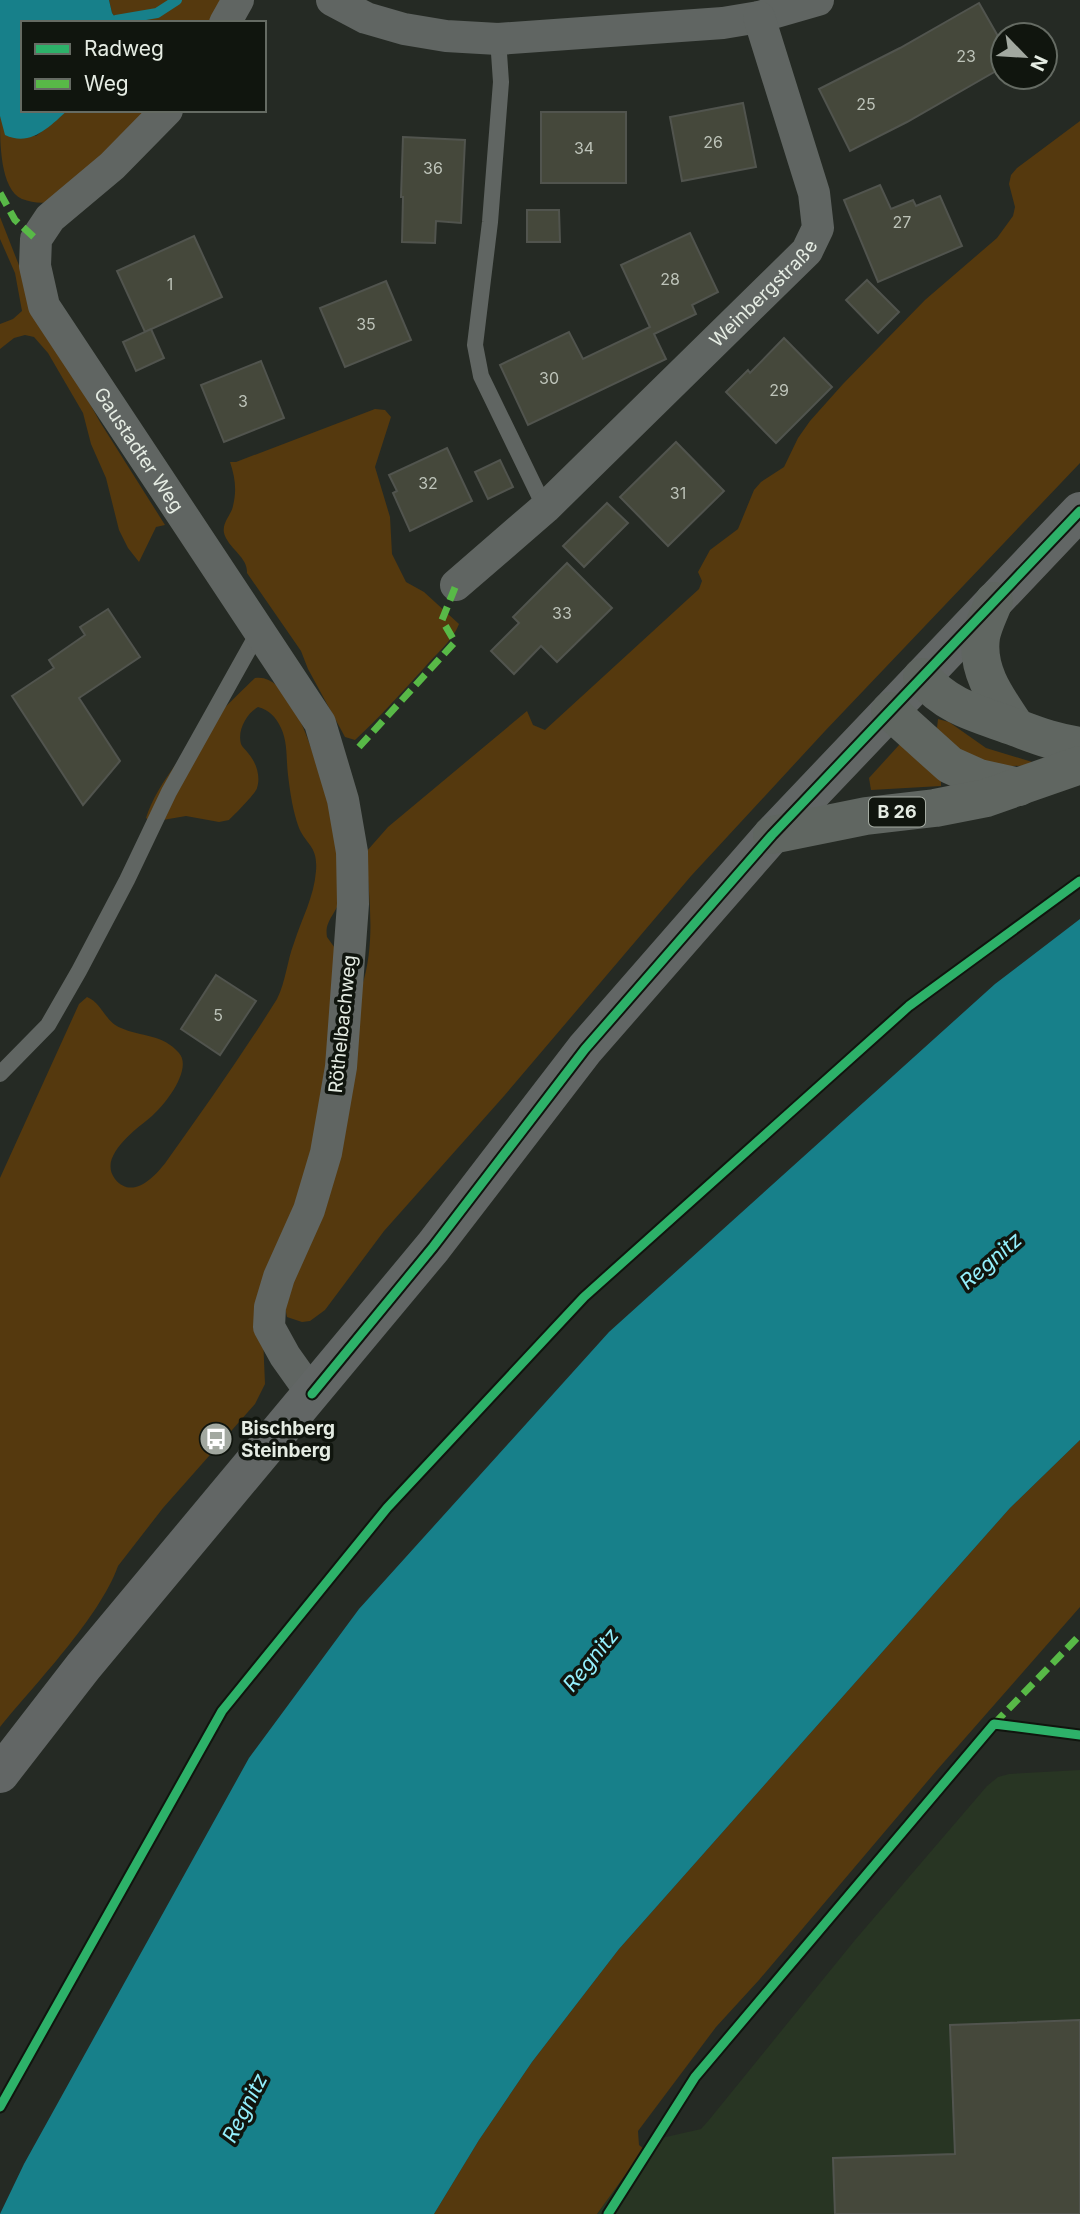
<svg xmlns="http://www.w3.org/2000/svg" width="1080" height="2214" viewBox="0 0 1080 2214" font-family="Inter,sans-serif">
  <rect width="100%" height="100%" fill="#252a24"/>
  <polygon fill="#283523" points="1080,1770 1080,2214 597,2214 644,2149 657,2139 701,2129 709,2120 855,1940 987,1786 998,1777 1009,1774"/>
  <g fill="#55390e">
    <polygon points="109,0 221,0 209,23 119,23 112,13"/>
    <path d="M68,110H153L49,202C40,204 31,202 22,199C0,189 0,143 0,116L3,121L36,136Z"/>
    <path d="M1080,121V463L825,731L691,876L504,1096L384,1231L325,1310L310,1321L302,1322L287,1317L284,1302L263,1337L265,1384L255,1404L163,1508L118,1566C100,1617 35,1684 0,1727V1178L79,1004L87,997C102,1003 105,1022 121,1028C141,1037 163,1034 179,1053C193,1069 165,1105 152,1116C138,1128 97,1156 115,1179C132,1200 154,1178 166,1162C204,1109 242,1055 277,999C286,981 287,961 294,943C302,918 314,897 316,871C318,846 307,846 299,828C293,812 290,792 288,775C286,759 288,743 281,728C276,717 269,710 258,707C247,713 237,730 241,744C242,747 246,750 248,753C256,762 261,776 257,788C256,793 234,815 229,820L219,822L186,816L151,822L146,818C160,772 220,711 255,678C294,671 318,770 327,799C332,815 341,833 341,850C342,864 344,884 340,898C337,914 324,920 327,937L362,986C376,942 369,897 366,852L388,827L527,711L533,725L545,730L699,589L702,581L698,572L710,550L738,529L754,490L761,482L784,467L798,438L810,421L843,384L925,300L997,238L1013,216L1015,207L1009,184L1011,175L1017,168Z"/>
    <polygon points="0,217 33,301 100,422 165,525 156,527 139,562 128,548 119,530 106,478 91,444 83,413 48,353 34,337 25,335 14,338 0,349 0,324 13,319 22,311 15,273 0,239"/>
    <path d="M375,409L385,410L391,417L375,467L390,517L392,554L406,582L424,592L459,624C453,640 436,654 425,667C402,692 380,717 355,740L345,737L308,669L301,651L247,573C248,558 231,550 225,536C220,524 231,516 233,506C237,490 235,477 230,462H236Z"/>
    <polygon points="938,719 949,722 986,748 1042,765 986,767 955,750 937,728"/>
    <polygon points="900,744 941,780 941,786 871,790 869,778"/>
    <polygon points="1080,1440 1080,1607 937,1770 759,1980 716,2027 638,2131 639,2145 644,2149 597,2214 434,2214 479,2140 532,2062 619,1949 1010,1508"/>
  </g>
  <g fill="#17808a">
    <path d="M0,0H109L112,13L119,23H23V110H68C49,127 31,147 5,135L0,116Z"/>
    <polygon points="1080,919 1080,1440 1010,1508 619,1949 532,2062 479,2140 434,2214 0,2214 24,2164 249,1758 359,1609 609,1332 995,984"/>
  </g>
  <g fill="none" stroke-linecap="round" stroke-linejoin="round">
    <polyline stroke="#17808a" stroke-width="10" points="116,20 157,13 177,0"/>
  </g>
  <g fill="#45483b" stroke="#51544e" stroke-width="2">
    <polygon points="979,3 1003,45 1003,67 907,122 850,151 819,89 900,48"/>
    <polygon points="743,103 756,167 682,181 670,117"/>
    <rect x="541" y="112" width="85" height="71"/>
    <polygon points="403,137 465,140 461,223 436,221 435,243 402,242 403,197 401,197"/>
    <polygon points="880,185 891,209 913,200 916,206 940,196 962,246 878,282 844,200"/>
    <polygon points="527,210 559,210 560,242 527,242"/>
    <polygon points="690,233 718,292 692,305 696,314 654,334 666,359 528,425 500,365 569,332 583,359 650,327 621,265"/>
    <polygon points="194,236 222,297 145,332 117,271"/>
    <polygon points="867,280 899,312 878,333 846,300"/>
    <polygon points="386,281 411,340 345,367 320,308"/>
    <polygon points="151,329 164,358 136,371 123,342"/>
    <polygon points="784,338 832,387 776,443 726,392 748,370 750,373"/>
    <polygon points="261,361 284,418 224,442 201,385"/>
    <polygon points="676,442 724,491 668,546 620,497"/>
    <polygon points="447,448 472,501 410,531 393,493 397,491 389,475"/>
    <polygon points="500,460 513,487 488,499 475,472"/>
    <polygon points="607,503 628,523 584,567 563,546"/>
    <polygon points="567,563 612,608 557,662 541,646 514,674 491,651 519,623 513,617"/>
    <polygon points="108,609 140,657 79,698 120,761 83,805 12,696 54,668 49,660 85,635 80,627"/>
    <polygon points="216,975 256,1001 220,1055 181,1029"/>
    <polygon points="1080,2020 1080,2214 835,2214 833,2158 955,2154 950,2025"/>
  </g>
  <g fill="none" stroke-linecap="round" stroke-linejoin="round">
    <g stroke="#606562" stroke-width="16">
      <polyline points="498,39 501,82 490,222 475,345 481,376 545,508"/>
      <polyline points="0,1074 48,1025 79,971 127,880 169,792 259,631"/>
    </g>
    <g stroke="#606562" stroke-width="32">
      <polyline points="332,0 366,18 404,29 446,36 498,39 723,23 759,17 818,0"/>
      <polyline points="225,23 238,0"/>
      <path id="s1" d="M167,110L112,166L50,218L36,239L35,266L44,306L320,723L343,800L352,852L353,904L341,1067L326,1153L309,1210L279,1277L270,1307L269,1327L285,1356L312,1394"/>
      <path id="s2" d="M456,585L545,508L807,251L818,228L814,193L759,17"/>
    </g>
    <polyline stroke="#626665" stroke-width="38" points="0,1774 83,1667 433,1247 585,1049 772,835 1080,511"/>
    <g stroke="#606661" stroke-width="38">
      <path d="M994,601C990,612 983,625 981,637C976,672 998,700 1016,727"/>
      <path d="M922,677C949,709 980,714 1017,728C1041,737 1054,742 1080,746"/>
      <polyline points="890,711 950,765 979,778 1019,787"/>
      <polyline points="772,835 866,816 935,808 986,798 1080,765"/>
    </g>
    <g stroke="#58b947" stroke-width="7" stroke-dasharray="14 7" stroke-linecap="butt">
      <polyline points="0,193 15,220 36,239"/>
      <polyline points="359,747 455,642 442,620 456,585"/>
      <polyline points="994,1724 1080,1635"/>
    </g>
    <defs>
      <g id="cycleway">
        <polyline points="312,1394 433,1247 585,1049 772,835 1080,511"/>
        <polyline points="0,2107 222,1711 387,1508 584,1297 909,1006 1080,881"/>
        <polyline points="608,2214 695,2077 994,1724 1080,1735"/>
      </g>
    </defs>
    <use href="#cycleway" stroke="#10150e" stroke-width="13"/>
    <use href="#cycleway" stroke="#2db169" stroke-width="9"/>
  </g>
  <defs>
    <symbol id="bus-disc" viewBox="-11 -11 22 22"><circle r="9.5" fill="#a2a8a0" stroke="#10150e"/><path d="M-5-6H5V4H4V6H2V4H-2V6H-4V4H-5ZM-3.5-4V0h7V-4ZM-3.5 1.2v1.5H-2V1.2ZM2 1.2v1.5H3.5V1.2Z" fill="#fff"/></symbol>
  </defs>
  <g fill-rule="evenodd">
    <use href="#bus-disc" x="197" y="1420" width="38" height="38"/>
  </g>
  <g text-anchor="middle" stroke-width="7" stroke-linejoin="round" paint-order="stroke">
    <g font-size="16" fill="#bdc3b9">
      <text x="966" y="62">23</text>
      <text x="866" y="110">25</text>
      <text x="713" y="148">26</text>
      <text x="584" y="154">34</text>
      <text x="433" y="174">36</text>
      <text x="902" y="228">27</text>
      <text x="670" y="285">28</text>
      <text x="170" y="290">1</text>
      <text x="366" y="330">35</text>
      <text x="549" y="384">30</text>
      <text x="779" y="396">29</text>
      <text x="243" y="407">3</text>
      <text x="428" y="489">32</text>
      <text x="678" y="499">31</text>
      <text x="562" y="619">33</text>
      <text x="218" y="1021">5</text>
    </g>
    <rect fill="#10150e" stroke="#a5aca3" stroke-width="2" x="869" y="797.5" width="56" height="29" rx="5"/>
    <g font-size="18" font-weight="bold" fill="#e5ece3">
      <text x="897" y="818">B 26</text>
    </g>
    <g font-size="19" fill="#e5ece3" stroke="#10150e">
      <text dy="7" stroke="none"><textPath href="#s2" startOffset="424">Weinbergstraße</textPath></text>
      <text dy="7" stroke="none"><textPath href="#s1" startOffset="425">Gaustadter Weg</textPath></text>
      <text transform="translate(342 1024) rotate(-84)" y="7">Röthelbachweg</text>
    </g>
    <g font-size="19" font-weight="bold" fill="#e5ece3" stroke="#10150e" text-anchor="start">
      <text x="241" y="1435">Bischberg<tspan x="241" dy="22">Steinberg</tspan></text>
    </g>
    <g font-size="21" font-style="italic" fill="#94effc" stroke="#10150e">
      <text transform="translate(991 1261) rotate(-41)" y="7">Regnitz</text>
      <text transform="translate(591 1660) rotate(-51)" y="7">Regnitz</text>
      <text transform="translate(245 2108) rotate(-63)" y="7">Regnitz</text>
    </g>
  </g>
  <rect x="21" y="21" width="245" height="91" fill="#10150e" stroke="#656b63" stroke-width="2"/>
  <rect x="35" y="44" width="35" height="10" fill="#2db169" stroke="#656b63" stroke-width="2"/>
  <text x="84" y="56" font-size="21" fill="#e5ece3">Radweg</text>
  <rect x="35" y="79" width="35" height="10" fill="#58b947" stroke="#656b63" stroke-width="2"/>
  <text x="84" y="91" font-size="21" fill="#e5ece3">Weg</text>
  <g transform="translate(1024 56) rotate(115)"><circle r="33" fill="#10150e" stroke="#656b63" stroke-width="2"/>
  <path d="M0-5L12 26L0 18L-12 26Z" fill="#a2a8a0"/>
  <text y="-10" font-size="19" font-weight="bold" text-anchor="middle" fill="#e5ece3">N</text>
  </g>
</svg>
